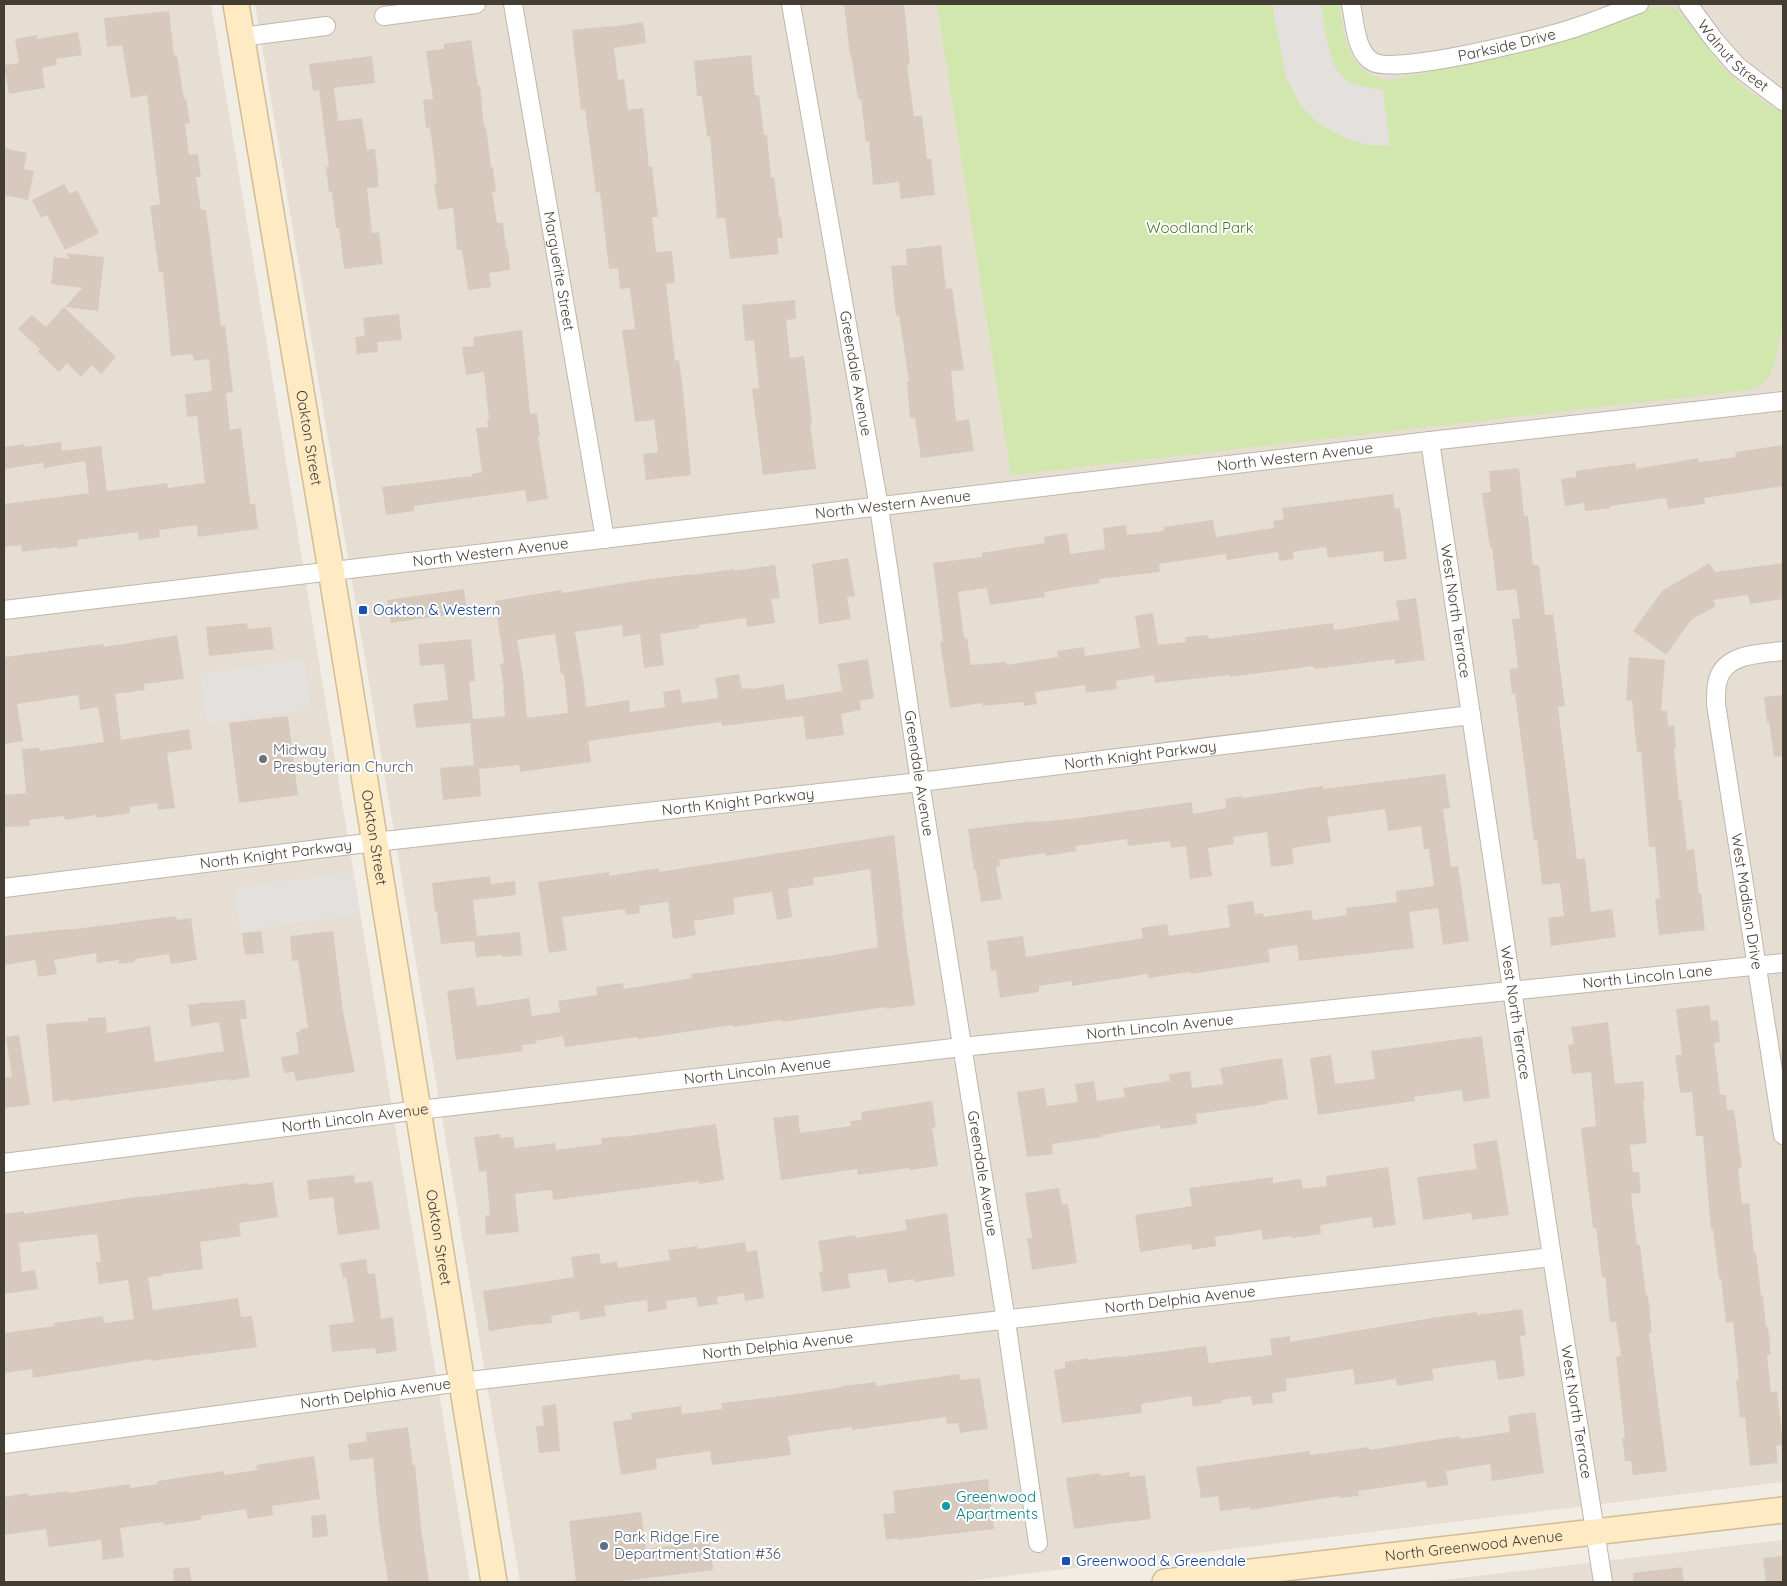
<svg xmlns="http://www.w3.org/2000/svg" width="1787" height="1586" viewBox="0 0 1787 1586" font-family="Quicksand,sans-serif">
  <rect width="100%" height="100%" fill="#f2ede4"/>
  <g fill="#e6ded3">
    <polygon points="4,4 211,4 470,1582 4,1582"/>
    <polygon points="255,4 1783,4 1783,1482 959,1582 520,1582"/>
    <polygon points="1783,1540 1783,1582 1425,1582"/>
  </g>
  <path fill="#d2e7ad" d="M937,4H1339C1345,39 1347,75 1390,80L1537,49L1593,31L1655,7H1674C1695,27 1710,54 1730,75C1745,91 1765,102 1783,113V320L1774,366L1768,378L1760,386L1748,390L1011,475Z"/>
  <g fill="#e3e0dd">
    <polygon points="1272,4 1321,4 1326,36 1333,63 1339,73 1347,81 1356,85 1383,90 1390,146 1369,145 1351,140 1334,132 1316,121 1301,106 1286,77"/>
    <polygon points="304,659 311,709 207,724 200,674"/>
    <polygon points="353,872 359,914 240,931 234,888"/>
  </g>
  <g fill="#d7cabd" fill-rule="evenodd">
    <polygon points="844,4 904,4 910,64 907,65 914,116 922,116 927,159 931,159 935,195 901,199 899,182 873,185 869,141 866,142 861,99 858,99 851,55 850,56"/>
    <polygon points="169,11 174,56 177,55 184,99 186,99 190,123 185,124 189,155 198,154 201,177 196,177 201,210 206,210 221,326 225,325 233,392 226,393 230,430 241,428 250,504 255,504 258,529 198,537 197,525 159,530 160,537 139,540 138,532 77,540 78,546 57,549 57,547 22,552 21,545 4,547 4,504 89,493 85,461 44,468 43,463 4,469 4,447 24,444 25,447 61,442 62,451 101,446 107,491 167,483 168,488 205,483 197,416 187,417 185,394 212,391 209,359 194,361 192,354 171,356 163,272 159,272 150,206 160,204 147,95 131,98 122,45 107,47 104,18"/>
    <polygon points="643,22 646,43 614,48 618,80 624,79 628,110 643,108 649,167 652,166 658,217 652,217 656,252 672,251 675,283 666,284 675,361 679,360 683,391 691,475 646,480 643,454 658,452 654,420 635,422 622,330 635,329 630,288 620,289 618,268 609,269 600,192 596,193 585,109 581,110 572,30 611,26 611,27"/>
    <polygon points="78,32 82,55 56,59 57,65 42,68 45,88 9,94 4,65 19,63 15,39 37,35 37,39"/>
    <polygon points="471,40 478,86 480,86 484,127 486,127 491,167 493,167 496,191 492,192 497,223 503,223 506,249 508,249 510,270 489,273 491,287 468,290 462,250 457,250 453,208 438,210 434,184 437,183 430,127 426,128 423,100 433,99 426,51 444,49 444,44"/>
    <polygon points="751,55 755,95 759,95 764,135 767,135 771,178 774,177 779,217 781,217 783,238 777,238 779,254 730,259 725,218 717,218 710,136 707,137 702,96 697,96 694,61"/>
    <polygon points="372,56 375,83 334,88 338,121 362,118 367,150 375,149 379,187 367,188 372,233 379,232 383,264 344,269 339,228 336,228 332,192 329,192 326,167 329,167 319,90 313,91 309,64"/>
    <polygon points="4,148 27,153 24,169 34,171 28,200 4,195"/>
    <polygon points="64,184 70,194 77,190 99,233 65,250 47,215 41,218 32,200"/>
    <polygon points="941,245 946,289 952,288 964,370 951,371 956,421 969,419 974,451 921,458 915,418 910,418 907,382 909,382 899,315 896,316 891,266 907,265 906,249"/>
    <polygon points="66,253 104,257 98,311 65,307 82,288 51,284 54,257 70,259"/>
    <polygon points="795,300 796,319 786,320 790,358 804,356 812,424 810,424 816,469 763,475 752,389 759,388 754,340 745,341 742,305"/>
    <polygon points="64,307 116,357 101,374 92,365 81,377 67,363 59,372 38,352 40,349 18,329 32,315 46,327"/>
    <polygon points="399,314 402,340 377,342 378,352 357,354 355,337 365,336 363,318"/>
    <polygon points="522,330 530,414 537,413 540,436 538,437 548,499 527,502 525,490 414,506 414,511 386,515 382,487 472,476 472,474 482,472 476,428 488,427 487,420 489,419 484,372 466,375 462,347 474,346 473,337"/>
    <polygon points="1783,445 1783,486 1704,498 1705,504 1668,509 1666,498 1610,506 1610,508 1585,511 1584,503 1565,506 1561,479 1576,477 1576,471 1635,463 1636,469 1698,458 1699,462 1736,457 1735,452"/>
    <polygon points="1519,468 1524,516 1528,515 1533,565 1539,565 1545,615 1553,614 1565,706 1558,707 1577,859 1585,858 1591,912 1612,909 1616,937 1551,946 1548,918 1564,916 1560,883 1542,885 1537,840 1534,840 1515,694 1512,694 1509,669 1518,668 1512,619 1520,618 1516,589 1497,591 1492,548 1490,548 1482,493 1491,492 1489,471"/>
    <polygon points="1393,494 1395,509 1400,508 1407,559 1384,562 1383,551 1328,558 1326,547 1293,552 1294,559 1279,561 1278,552 1227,560 1226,554 1159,564 1160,572 1099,579 1100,583 1044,592 1045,597 990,605 987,588 958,592 964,638 967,638 971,665 1006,662 1007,665 1058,657 1057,651 1084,647 1085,656 1140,648 1135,616 1153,613 1158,645 1186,642 1185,637 1208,635 1209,639 1333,623 1334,630 1399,620 1396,601 1416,598 1425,660 1395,664 1395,659 1314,669 1313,666 1230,677 1230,675 1155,683 1154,675 1116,681 1117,689 1086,693 1085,685 1035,692 1037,704 1024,706 1023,702 983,706 983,703 950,708 940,642 943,641 933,563 982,557 982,553 1045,543 1044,537 1067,533 1070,554 1105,549 1103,528 1126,525 1127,535 1164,531 1163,527 1213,520 1216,537 1274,528 1273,521 1284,519 1282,508"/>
    <polygon points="848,558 855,596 847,597 851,619 819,624 812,564"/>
    <polygon points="1709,563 1715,572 1783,563 1783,599 1750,604 1748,595 1713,600 1716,606 1691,620 1666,655 1633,631 1662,591"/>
    <path d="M775,565L780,598L771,599L775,623L747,627L746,618L699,625V628L660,634L664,665L644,668L640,634L623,637L622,625L575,632L584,685L586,707L629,700L630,712L665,707L663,692L680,689L682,703L718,698L715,678L739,674L742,689L751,688L752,689L784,684L786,700L842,691L838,664L868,659L874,698L860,701L861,710L841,714L844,735L806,740L803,716L722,726L721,722L588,741L591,762L520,772L519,765L479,769L481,796L443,800L440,768L474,765L470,723L416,728L413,704L448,700L444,664L420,666L418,644L471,639L475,681L469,682L473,719L505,716L503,690H504L500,664L504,663L495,601L561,590L562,593L643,580L691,574L692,575L734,569V571ZM555,634L561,674H564L568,713L527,718L523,675L517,640Z"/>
    <polygon points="464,589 467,612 391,623 387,600"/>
    <polygon points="247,623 248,629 271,627 274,649 209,656 206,627"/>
    <polygon points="177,635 184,679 144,684 145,690 115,694 121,740 189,729 192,749 167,753 175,808 158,810 157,803 130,807 130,813 97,818 96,815 65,820 64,816 29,820 30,826 4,827 4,795 26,793 22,749 39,748 40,751 104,742 98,707 80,710 78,695 17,704 23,741 4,744 4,657 103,644 104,647"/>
    <polygon points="1629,657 1665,660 1661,711 1667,710 1668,726 1674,725 1676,748 1674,749 1679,800 1681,800 1687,850 1694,849 1699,894 1701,893 1705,930 1659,935 1655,899 1660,898 1655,847 1649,847 1641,752 1637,752 1632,701 1626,700"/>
    <polygon points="1783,695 1783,756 1774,757 1769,722 1767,722 1764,697"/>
    <polygon points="288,716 298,795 239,803 229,723"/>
    <polygon points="1445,774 1450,808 1443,809 1451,867 1458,866 1469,941 1443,945 1438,908 1409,912 1414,948 1299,961 1297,945 1268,949 1270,962 1190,974 1190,972 1148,978 1148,974 1072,986 1072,981 1039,986 1039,992 1000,998 996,970 991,971 987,941 1023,936 1026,957 1143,938 1141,928 1167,924 1169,936 1230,927 1227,905 1253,901 1255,914 1263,913 1264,917 1311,910 1313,920 1347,915 1346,908 1397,902 1396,891 1434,886 1429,849 1424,849 1421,826 1388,831 1385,809 1327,817 1331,842 1292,848 1294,864 1271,867 1267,832 1233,837 1234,844 1208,848 1212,876 1190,879 1186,846 1171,848 1170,841 1128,846 1127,839 1075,846 1076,851 1046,856 1045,853 999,860 1000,866 996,867 1002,899 981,902 976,870 974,870 968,829 1035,821 1035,822 1071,819 1192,802 1193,814 1226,808 1225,799 1242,796 1243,798 1323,786 1323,789"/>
    <polygon points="894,835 903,912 902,912 915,1005 886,1009 886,1007 782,1022 782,1020 733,1027 733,1025 638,1039 638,1037 565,1047 563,1036 535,1041 536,1044 522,1045 523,1051 456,1060 447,991 474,987 477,1006 529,998 532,1016 560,1012 558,1001 597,995 596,987 623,983 624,989 692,978 691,974 834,955 878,947 870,869 813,878 814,885 788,889 792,917 777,920 772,892 733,898 735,914 694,921 696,935 673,939 668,902 639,906 640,913 626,915 625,909 562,917 567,950 549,953 538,882 609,872 609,876 659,868 659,872"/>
    <polygon points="490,876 491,884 515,881 516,895 473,900 477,936 520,932 522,955 503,957 502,955 476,957 474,941 441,944 437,911 435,912 432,883"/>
    <polygon points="176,916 177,920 191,918 197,960 171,964 169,954 135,959 135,962 119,964 119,960 97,963 96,953 54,960 57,974 38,977 35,960 4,965 4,936 67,929 67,930"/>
    <polygon points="261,931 264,953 245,955 242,933"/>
    <polygon points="333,931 343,1012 355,1072 296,1081 294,1072 284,1073 281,1057 299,1054 296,1032 300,1032 300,1029 308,1028 298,960 292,961 290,936"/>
    <polygon points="245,1000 247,1019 240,1019 250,1077 229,1081 229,1079 69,1101 69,1099 53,1102 46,1024 88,1021 88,1018 106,1017 107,1033 150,1026 155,1062 224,1051 219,1022 191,1027 188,1005 207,1002 207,1003"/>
    <polygon points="1709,1005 1711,1021 1718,1020 1720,1042 1714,1043 1720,1095 1726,1095 1727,1110 1734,1110 1742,1167 1738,1168 1742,1204 1749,1203 1754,1253 1756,1252 1761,1296 1763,1296 1766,1327 1768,1327 1771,1355 1767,1355 1771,1392 1777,1391 1783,1443 1783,1445 1776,1446 1778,1463 1750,1466 1745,1417 1740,1418 1736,1380 1739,1379 1733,1322 1726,1323 1721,1279 1719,1279 1713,1230 1711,1230 1703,1136 1696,1136 1692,1092 1680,1093 1675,1055 1682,1055 1676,1009"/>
    <polygon points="1608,1022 1615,1084 1643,1081 1645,1101 1643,1101 1647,1143 1630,1145 1633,1172 1639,1172 1641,1193 1631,1194 1637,1245 1640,1245 1646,1296 1648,1295 1652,1333 1649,1333 1667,1471 1633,1475 1631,1461 1625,1461 1622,1438 1625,1438 1616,1357 1621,1356 1616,1322 1610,1322 1605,1277 1602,1277 1596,1228 1593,1228 1581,1128 1596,1126 1591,1072 1572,1074 1568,1045 1574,1044 1571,1027"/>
    <polygon points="19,1035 30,1105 4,1108 4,1078 12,1077 6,1037"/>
    <polygon points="1482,1036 1490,1098 1463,1102 1462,1090 1414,1097 1415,1101 1318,1115 1310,1058 1331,1055 1335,1084 1375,1079 1371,1051"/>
    <polygon points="1282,1058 1288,1099 1267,1102 1268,1104 1196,1114 1197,1124 1161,1129 1160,1125 1102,1135 1102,1137 1052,1144 1053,1154 1027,1157 1017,1092 1044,1088 1047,1106 1078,1102 1075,1084 1094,1081 1097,1101 1125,1097 1123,1088 1170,1081 1169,1074 1190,1071 1192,1088 1223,1084 1220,1068"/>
    <polygon points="932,1101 936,1127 932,1128 938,1166 910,1170 909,1168 858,1175 857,1169 781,1180 773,1118 798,1115 800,1133 851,1126 850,1121 862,1120 861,1112"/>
    <polygon points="716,1124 724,1180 699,1184 698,1181 553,1200 552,1190 515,1194 519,1232 486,1235 485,1216 490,1215 486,1171 479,1172 474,1137 500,1134 501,1138 513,1137 515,1148 555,1143 556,1150 602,1144 601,1138 622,1136 622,1137"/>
    <polygon points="1497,1140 1509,1215 1472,1220 1471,1213 1423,1220 1417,1177 1477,1169 1473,1144"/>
    <polygon points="1388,1167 1396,1225 1373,1228 1372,1217 1320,1225 1321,1234 1292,1238 1291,1236 1263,1240 1261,1230 1215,1237 1216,1246 1192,1250 1191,1244 1140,1252 1135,1215 1192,1206 1189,1188 1273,1177 1273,1183 1301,1179 1303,1189 1327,1186 1326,1176"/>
    <polygon points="354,1175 355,1183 372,1181 380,1229 338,1235 333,1197 309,1200 307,1180"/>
    <polygon points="273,1182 278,1217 239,1223 241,1236 200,1242 203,1269 162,1274 162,1276 148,1277 153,1310 238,1298 241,1317 252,1316 257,1347 151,1361 151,1359 33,1378 32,1369 4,1373 4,1333 54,1326 54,1323 103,1316 104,1323 134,1319 128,1280 99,1284 96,1262 101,1262 97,1234 19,1243 22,1272 35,1270 38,1289 4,1294 4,1214 24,1211 24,1214 142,1196 143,1197 249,1183 249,1185"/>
    <polygon points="1059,1188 1062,1205 1068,1204 1077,1263 1032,1270 1027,1238 1032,1238 1025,1193"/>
    <polygon points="947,1213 955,1276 915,1282 914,1279 888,1283 886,1269 848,1274 850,1288 822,1292 819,1272 823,1271 818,1241 855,1235 856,1238 907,1230 905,1220"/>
    <polygon points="745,1242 747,1252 757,1250 764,1298 745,1301 744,1293 717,1297 718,1304 698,1307 696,1297 666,1301 667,1309 648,1312 647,1300 604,1306 606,1316 580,1320 579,1311 551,1316 552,1323 535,1325 535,1324 489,1331 483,1291 574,1277 571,1257 599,1253 601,1264 617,1261 618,1268 670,1260 668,1250 697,1246 697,1249"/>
    <polygon points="366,1259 368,1274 375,1273 381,1319 393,1317 397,1351 376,1354 375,1348 332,1352 329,1325 354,1322 346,1277 343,1278 340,1263"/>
    <polygon points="1522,1309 1526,1335 1520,1336 1525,1376 1498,1380 1495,1360 1432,1369 1434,1380 1397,1386 1396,1379 1355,1385 1353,1369 1286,1379 1287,1391 1272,1393 1273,1403 1252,1405 1251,1396 1222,1400 1222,1403 1193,1407 1191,1396 1141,1404 1142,1413 1062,1423 1054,1370 1065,1368 1065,1362 1088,1358 1088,1360 1119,1356 1120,1357 1206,1346 1209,1363 1272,1355 1270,1339 1290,1336 1290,1342 1432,1318 1477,1312 1477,1315"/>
    <polygon points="959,1374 960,1380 980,1378 988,1429 960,1433 958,1423 947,1424 946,1417 852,1430 852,1427 788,1436 791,1455 712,1465 710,1451 656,1459 657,1469 621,1475 613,1422 632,1419 631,1413 681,1406 682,1414 722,1409 721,1403 782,1396 843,1387 842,1386 876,1382 876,1386"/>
    <polygon points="556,1404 560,1451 539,1453 536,1426 544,1426 542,1406"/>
    <polygon points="1535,1412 1544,1473 1492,1481 1490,1464 1446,1471 1448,1485 1427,1488 1426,1481 1358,1491 1359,1496 1339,1498 1339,1496 1250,1510 1250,1507 1220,1511 1218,1496 1201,1498 1196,1467 1310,1451 1310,1455 1369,1447 1369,1450 1459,1436 1460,1439 1510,1432 1508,1416"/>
    <polygon points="408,1427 413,1466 415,1465 421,1528 429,1582 388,1582 379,1522 373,1458 350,1461 348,1444 367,1441 366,1433"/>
    <polygon points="314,1456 320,1499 272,1506 273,1515 248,1519 246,1509 201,1516 201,1520 164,1525 163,1522 120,1528 124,1557 103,1560 101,1540 49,1547 46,1529 4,1535 4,1497 28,1493 29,1496 68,1491 68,1493 130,1484 130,1488 158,1484 157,1481 224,1471 224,1475 257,1470 256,1465"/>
    <polygon points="1129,1472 1130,1477 1145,1475 1151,1519 1130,1522 1130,1521 1074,1529 1066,1478 1100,1473 1101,1476"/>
    <polygon points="988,1479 994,1529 898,1540 898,1538 886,1540 883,1514 895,1513 893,1491"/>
    <polygon points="641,1512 646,1549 710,1541 713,1570 615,1582 576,1582 569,1521"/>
    <polygon points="326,1514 328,1536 313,1538 311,1516"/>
    <polygon points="1783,1556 1783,1582 1766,1582 1763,1558"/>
    <polygon points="189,1567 192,1582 174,1582 173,1569"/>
    <polygon points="1682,1567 1684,1582 1633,1582 1633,1573"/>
  </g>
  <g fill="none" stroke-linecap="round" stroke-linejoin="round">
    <defs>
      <g id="street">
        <path id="s1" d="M513,4L605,539"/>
        <path id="s2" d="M791,4L879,507L920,782L1006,1321L1038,1543"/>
        <path id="s3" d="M1351,4C1355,22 1355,52 1373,62C1397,75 1540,39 1571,29C1594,22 1616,12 1639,4"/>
        <path id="s4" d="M1688,4L1715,41L1737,66L1783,101"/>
        <polyline points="384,16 476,4"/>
        <polyline points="241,37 326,26"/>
        <path id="s5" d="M1430,441L1552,1257L1603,1582"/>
        <path id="s6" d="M4,610L1430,441L1783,401"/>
        <path id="s7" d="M1783,651C1759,654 1722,653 1717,684C1716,690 1716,697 1716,704L1783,1135"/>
        <path id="s8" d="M4,888L375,842L920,782L1471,715"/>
        <path id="s9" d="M4,1163L419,1110L962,1047L1783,963"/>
        <path id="s10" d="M4,1444L461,1382L1552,1257"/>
      </g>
      <g id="secondary">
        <path id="s11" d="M236,4L331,570L494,1582"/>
        <path id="s12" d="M1165,1582L1783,1510"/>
      </g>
    </defs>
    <use href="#street" stroke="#c0b6aa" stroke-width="20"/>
    <use href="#secondary" stroke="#d2bc94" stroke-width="28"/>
    <use href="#street" stroke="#fff" stroke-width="18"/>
    <use href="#secondary" stroke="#feeac3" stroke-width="25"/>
  </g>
  <g fill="#1a4fb4" stroke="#fff" stroke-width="2">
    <rect x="358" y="605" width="10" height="10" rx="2.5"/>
    <rect x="1061" y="1556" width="10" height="10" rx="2.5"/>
  </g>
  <circle fill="#6b7280" stroke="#fff" stroke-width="2" cx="263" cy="759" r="5"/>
  <circle fill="#0f9aa8" stroke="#fff" stroke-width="2" cx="946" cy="1506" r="5"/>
  <circle fill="#5c6f8a" stroke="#fff" stroke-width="2" cx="604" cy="1546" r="5"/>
  <g text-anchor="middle" stroke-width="4" stroke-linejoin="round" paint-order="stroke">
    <g font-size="15" fill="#443d34" stroke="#fff">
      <text dy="5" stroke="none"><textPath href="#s3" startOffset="200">Parkside Drive</textPath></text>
      <text dy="5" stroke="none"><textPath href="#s4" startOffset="69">Walnut Street</textPath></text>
      <text dy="5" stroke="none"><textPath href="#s1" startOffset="271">Marguerite Street</textPath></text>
      <text dy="5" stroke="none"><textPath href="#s2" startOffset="375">Greendale Avenue</textPath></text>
      <text dy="5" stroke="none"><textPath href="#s11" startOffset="440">Oakton Street</textPath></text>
      <text dy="5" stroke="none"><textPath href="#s6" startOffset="1300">North Western Avenue</textPath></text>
      <text dy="5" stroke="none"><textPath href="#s6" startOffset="895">North Western Avenue</textPath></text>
      <text dy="5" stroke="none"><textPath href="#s6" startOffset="490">North Western Avenue</textPath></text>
      <text dy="5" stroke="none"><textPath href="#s5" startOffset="172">West North Terrace</textPath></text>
      <text dy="5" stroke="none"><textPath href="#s8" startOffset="1144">North Knight Parkway</textPath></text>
      <text dy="5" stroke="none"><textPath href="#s2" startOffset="780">Greendale Avenue</textPath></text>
      <text dy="5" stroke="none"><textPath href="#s8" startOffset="739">North Knight Parkway</textPath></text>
      <text dy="5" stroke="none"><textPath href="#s11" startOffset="845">Oakton Street</textPath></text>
      <text dy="5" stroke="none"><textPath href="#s8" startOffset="274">North Knight Parkway</textPath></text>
      <text dy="5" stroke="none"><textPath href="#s7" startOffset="300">West Madison Drive</textPath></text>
      <text dy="5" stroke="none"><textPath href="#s9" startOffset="1654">North Lincoln Lane</textPath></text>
      <text dy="5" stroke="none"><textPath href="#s5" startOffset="578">West North Terrace</textPath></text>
      <text dy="5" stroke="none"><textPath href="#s9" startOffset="1164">North Lincoln Avenue</textPath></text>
      <text dy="5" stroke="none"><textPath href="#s9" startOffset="759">North Lincoln Avenue</textPath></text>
      <text dy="5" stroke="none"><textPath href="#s9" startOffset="354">North Lincoln Avenue</textPath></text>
      <text dy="5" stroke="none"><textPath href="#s2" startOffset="1185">Greendale Avenue</textPath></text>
      <text dy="5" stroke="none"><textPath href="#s11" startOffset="1250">Oakton Street</textPath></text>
      <text dy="5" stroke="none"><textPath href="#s10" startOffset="1185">North Delphia Avenue</textPath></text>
      <text dy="5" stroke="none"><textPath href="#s10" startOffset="780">North Delphia Avenue</textPath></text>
      <text dy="5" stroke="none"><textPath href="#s10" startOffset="375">North Delphia Avenue</textPath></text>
      <text dy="5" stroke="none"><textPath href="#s5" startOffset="982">West North Terrace</textPath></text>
      <text dy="5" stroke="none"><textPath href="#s12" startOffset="311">North Greenwood Avenue</textPath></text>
    </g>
    <g font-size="15" fill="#4d7528" stroke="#fff">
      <text x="1200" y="233">Woodland Park</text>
    </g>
    <g font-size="15" fill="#164399" stroke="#fff" text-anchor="start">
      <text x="373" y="615">Oakton &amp; Western</text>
      <text x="1076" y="1566">Greenwood &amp; Greendale</text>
    </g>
    <g font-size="15" fill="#5b616d" stroke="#fff" text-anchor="start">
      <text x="273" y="755">Midway<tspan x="273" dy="17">Presbyterian Church</tspan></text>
    </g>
    <g font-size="15" fill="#0d838f" stroke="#fff" text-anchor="start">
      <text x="956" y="1502">Greenwood<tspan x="956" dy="17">Apartments</tspan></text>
    </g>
    <g font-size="15" fill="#4e5e75" stroke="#fff" text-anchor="start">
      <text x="614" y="1542">Park Ridge Fire<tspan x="614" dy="17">Department Station #36</tspan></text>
    </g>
  </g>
  <rect width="1787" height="1586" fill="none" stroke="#443d34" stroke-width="10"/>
</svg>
